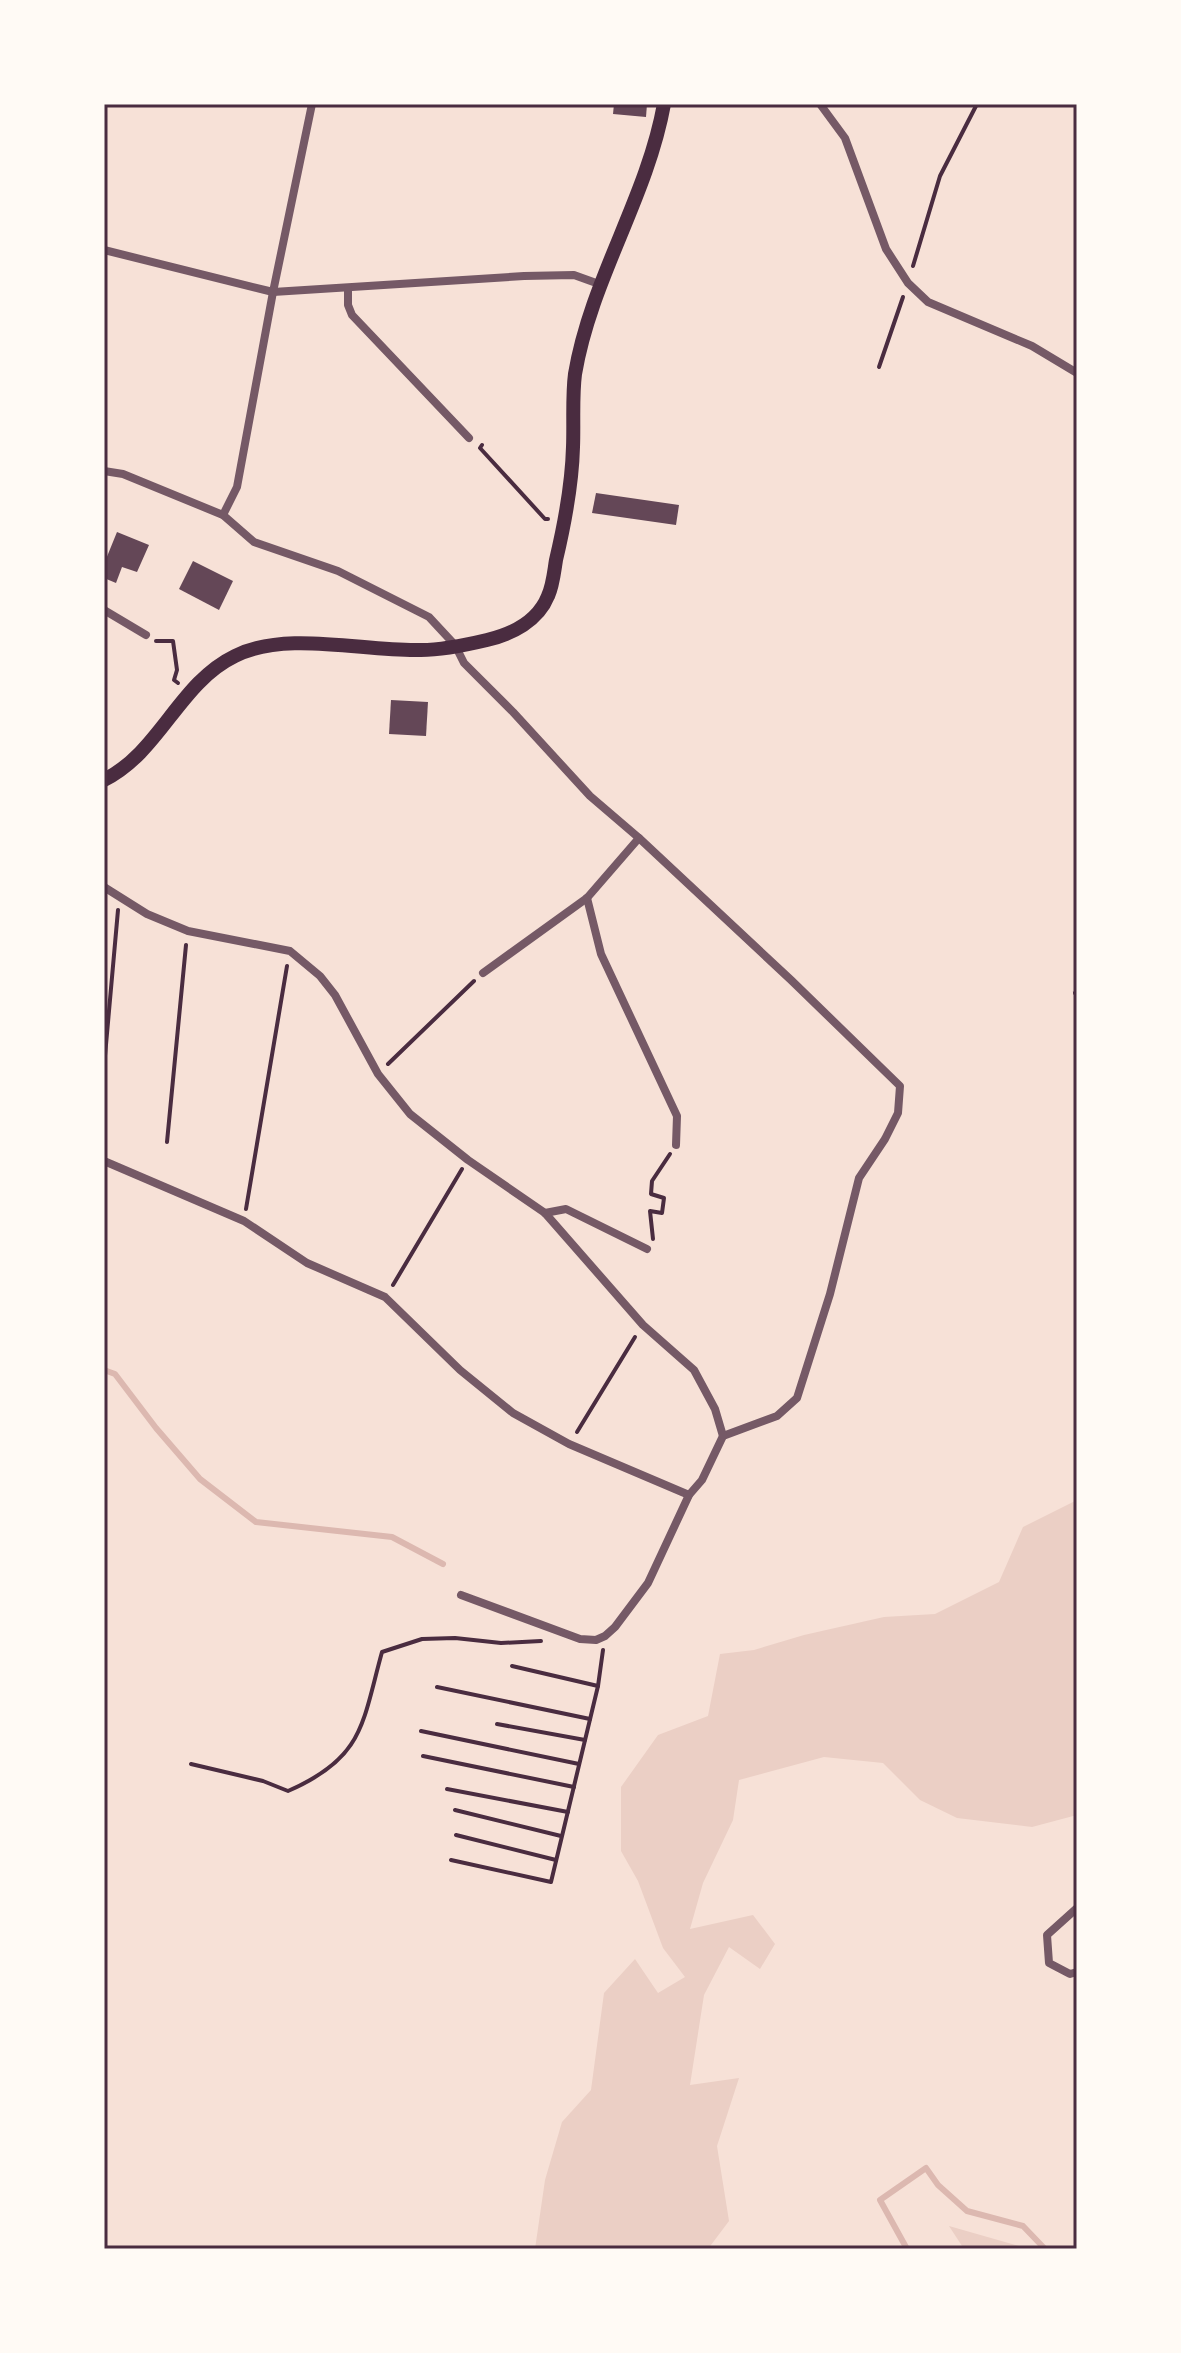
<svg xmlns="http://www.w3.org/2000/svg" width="1181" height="2353" viewBox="0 0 1181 2353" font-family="'Space Grotesk',sans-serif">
  <rect width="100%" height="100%" fill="#f7e1d7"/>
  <g fill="#ebcfc5">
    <polygon points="1077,1500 1077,1815 1032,1827 957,1818 920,1800 883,1763 824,1757 739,1780 733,1820 703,1883 690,1929 753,1915 775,1944 760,1969 729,1947 704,1995 690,2085 739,2078 717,2146 729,2221 708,2249 535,2249 545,2180 562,2122 591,2090 604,1993 635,1959 658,1993 685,1977 663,1948 638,1881 621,1851 621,1787 658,1735 708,1716 720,1654 754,1650 804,1635 884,1617 935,1614 999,1582 1023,1527"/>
    <polygon points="949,2226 1019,2246 1021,2249 964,2249"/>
  </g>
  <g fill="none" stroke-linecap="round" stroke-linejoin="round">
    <g stroke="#dcb8b0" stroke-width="6">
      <polyline points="104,1370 115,1374 156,1428 200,1479 256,1522 392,1537 443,1564"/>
      <polyline points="907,2249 880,2200 926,2168 938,2185 967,2211 1023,2226 1045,2249"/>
    </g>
  </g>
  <g fill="#644757">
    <polygon points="614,104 647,104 646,117 613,114"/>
    <polygon points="596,493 679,505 676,525 592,513"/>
    <polygon points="117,532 149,545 137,572 122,567 116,583 104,578 104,564"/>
    <polygon points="193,561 233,581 219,610 179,589"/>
    <polygon points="391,700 428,702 426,736 389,734"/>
  </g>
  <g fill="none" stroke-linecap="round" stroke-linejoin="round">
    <g stroke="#4a2c40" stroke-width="4">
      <polyline points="913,266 940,176 977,104"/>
      <polyline points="879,367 903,297"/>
      <polyline points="482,445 480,448 545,519 548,519"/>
      <polyline points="156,641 173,641 177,670 174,680 178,683"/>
      <polyline points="1075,993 1077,992"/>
      <polyline points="388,1064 474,981"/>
      <polyline points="104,1067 118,910"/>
      <polyline points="167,1142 186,945"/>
      <polyline points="246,1209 287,966"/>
      <polyline points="653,1239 650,1211 662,1213 664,1198 651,1194 652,1181 670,1154"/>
      <polyline points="393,1285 462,1169"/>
      <polyline points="577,1432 635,1337"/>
      <polyline points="512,1666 598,1686"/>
      <polyline points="437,1687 590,1719"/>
      <polyline points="497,1724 585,1740"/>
      <polyline points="421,1731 579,1764"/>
      <polyline points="423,1756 574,1787"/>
      <path d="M191,1764L263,1781L288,1791C364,1758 362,1724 382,1652L422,1639L455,1638L501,1643L541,1641"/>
      <polyline points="447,1789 568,1812"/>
      <polyline points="455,1810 561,1836"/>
      <polyline points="456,1835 556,1860"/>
      <polyline points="451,1860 551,1882 598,1686 603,1650"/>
    </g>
    <g stroke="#755966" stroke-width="8">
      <polyline points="820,104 845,138 886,249 908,283 928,302 1032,346 1077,373"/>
      <polyline points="104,250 273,292 524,276 574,275 599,284"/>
      <polyline points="348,288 348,305 352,315 469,438"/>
      <polyline points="104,471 123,474 223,515 254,542 338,571 429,617 455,645 464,663 513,712 590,796 639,838 791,980 900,1086 898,1113 885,1139 859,1178 830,1294 797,1398 777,1416 723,1436 702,1480 689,1495 648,1583 615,1627 605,1636 596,1640 580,1639 461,1595"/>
      <polyline points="223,515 237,487 273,292 312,104"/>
      <polyline points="104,610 146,635"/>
      <polyline points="104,887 147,914 188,931 290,951 320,976 335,995 378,1074 410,1114 468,1160 545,1213 643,1325 694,1370 715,1409 723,1436"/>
      <polyline points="587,898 601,954 677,1116 676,1145"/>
      <polyline points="483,973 587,898 639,838"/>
      <polyline points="104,1161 244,1221 307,1263 385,1297 460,1370 513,1413 569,1444 689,1495"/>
      <polyline points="545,1213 566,1209 647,1249"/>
      <polyline points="1077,1908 1047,1935 1049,1963 1070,1974 1077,1972"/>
    </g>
    <path stroke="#4a2c40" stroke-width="14" d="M104,780C160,752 179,683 235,656C287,630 365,652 421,650C442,650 466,645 487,640C512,634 538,621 548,596C553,585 554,572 556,560C565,522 572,486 573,447C574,423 572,397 575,374C591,279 647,198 664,104"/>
  </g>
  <rect width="1181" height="2353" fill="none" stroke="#fffaf5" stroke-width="212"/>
  <rect x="106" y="106" width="969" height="2141" fill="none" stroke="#4a2c40" stroke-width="3"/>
</svg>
